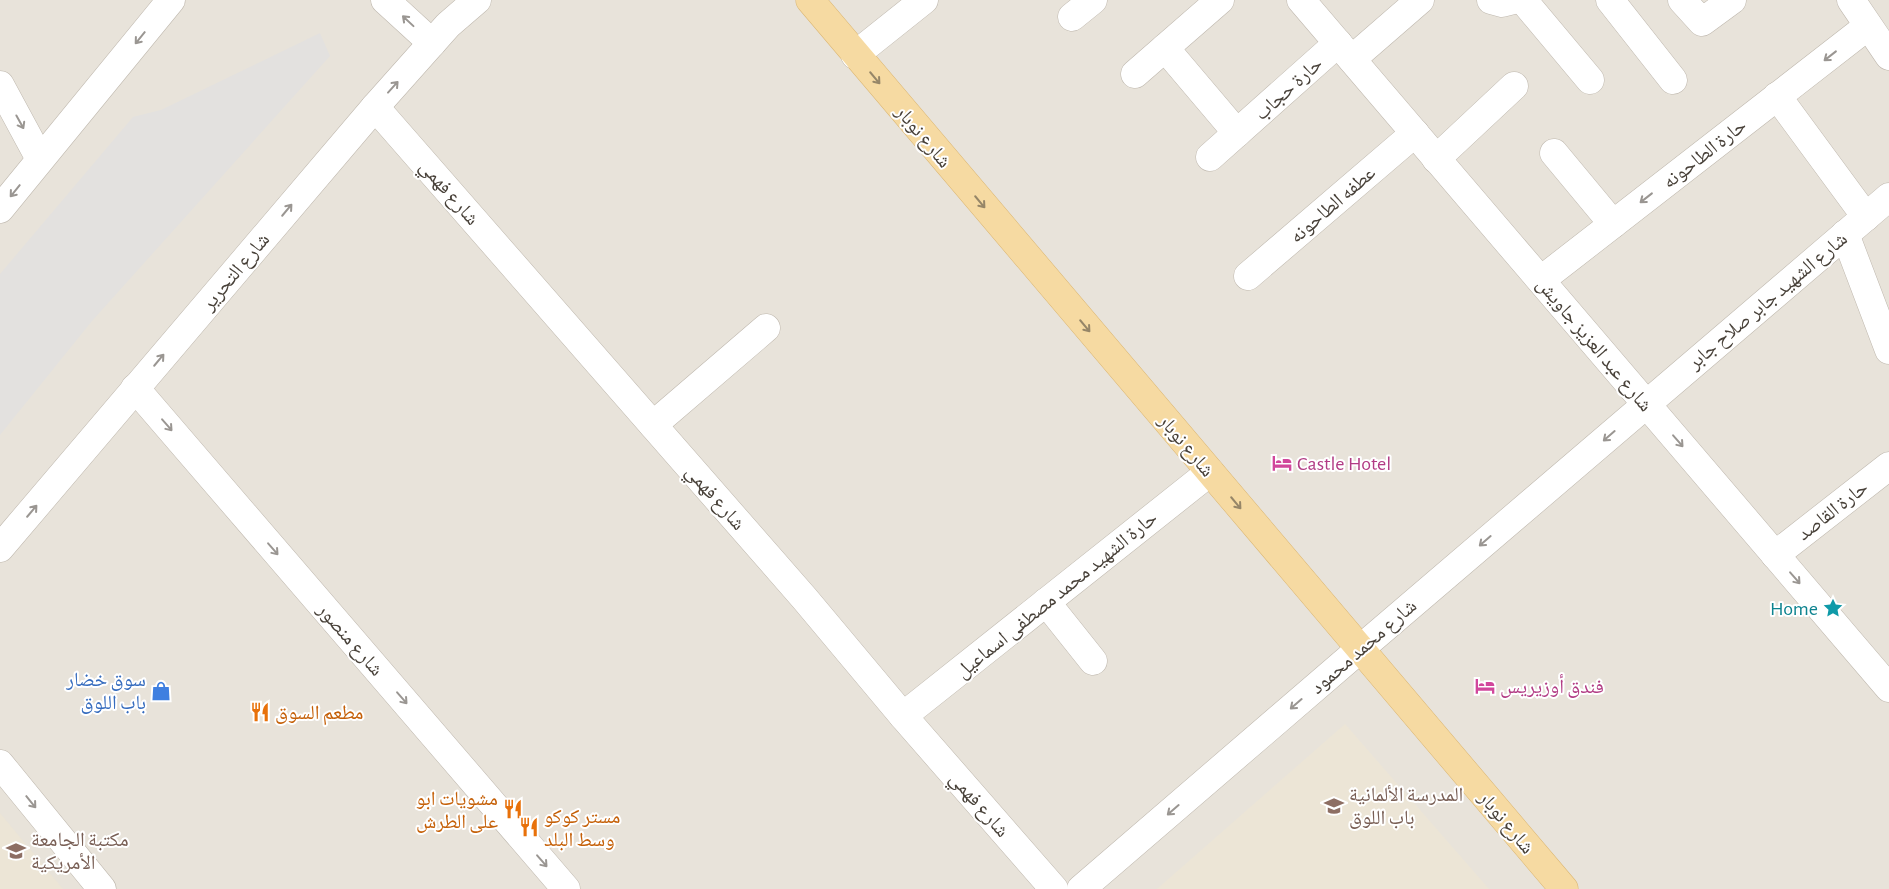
<svg xmlns="http://www.w3.org/2000/svg" width="1889" height="889" viewBox="0 0 1889 889" font-family="'Alegreya Sans','Noto Naskh Arabic',sans-serif">
  <rect width="100%" height="100%" fill="#f4f1eb"/>
  <rect fill="#e8e3da" x="0" y="0" width="1889" height="889"/>
  <g fill="#ece5d6">
    <polygon points="1345,724 1489,889 1157,889"/>
    <polygon points="0,813 63,889 0,889"/>
  </g>
  <polygon fill="#e3e1df" points="320,33 330,56 92,321 0,435 0,274 133,117 161,110"/>
  <g fill="none" stroke-linecap="round" stroke-linejoin="round">
    <defs>
      <g id="minor">
        <polyline points="385,0 432,43"/>
        <polyline points="1301,0 1889,688"/>
        <polyline points="1491,0 1502,3 1514,0"/>
        <polyline points="1523,0 1590,80"/>
        <polyline points="1610,0 1673,80"/>
        <polyline points="1682,0 1702,22 1732,0"/>
        <polyline points="1851,0 1889,56"/>
        <polyline points="1072,17 1093,0"/>
        <polyline points="1165,48 1237,133"/>
        <polyline points="855,55 924,0"/>
        <polyline points="1352,59 1420,0"/>
        <polyline points="1135,74 1220,0"/>
        <polyline points="0,85 40,159"/>
        <polyline points="1777,96 1866,217"/>
        <polyline points="375,107 805,599 903,716 1054,889"/>
        <polyline points="1554,153 1613,224"/>
        <polyline points="1210,157 1338,43"/>
        <polyline points="1436,159 1514,86"/>
        <polyline points="0,209 171,0"/>
        <polyline points="1845,234 1889,350"/>
        <polyline points="1248,276 1415,133"/>
        <polyline points="1541,280 1868,26"/>
        <polyline points="135,388 566,889"/>
        <polyline points="653,425 766,328"/>
        <polyline points="0,548 375,107 448,25 477,0"/>
        <polyline points="1775,555 1889,466"/>
        <polyline points="1046,602 1093,661"/>
        <polyline points="903,716 1210,472"/>
        <polyline points="0,764 102,889"/>
        <polyline points="1081,889 1360,649 1889,197"/>
      </g>
      <polyline id="major" points="810,0 1564,889"/>
    </defs>
    <use href="#minor" stroke="#bfb8ae" stroke-width="29"/>
    <use href="#major" stroke="#dbb672" stroke-width="29"/>
    <use href="#minor" stroke="#fff" stroke-width="28"/>
    <use href="#major" stroke="#f6daa2" stroke-width="28"/>
  </g>
  <defs><path id="oneway-shaft" d="M-6 0H5M1.5-3L5.5 0L1.5 3" fill="none" stroke-width="1.6" stroke-linecap="round" stroke-linejoin="round" transform="scale(1.25)"/></defs>
  <g stroke="#9a9692">
    <use href="#oneway-shaft" transform="translate(408 21) rotate(-137)"/>
    <use href="#oneway-shaft" transform="translate(140 38) rotate(129)"/>
    <use href="#oneway-shaft" transform="translate(1830 56) rotate(142)"/>
    <use href="#oneway-shaft" transform="translate(393 87) rotate(-48)"/>
    <use href="#oneway-shaft" transform="translate(20 122) rotate(61)"/>
    <use href="#oneway-shaft" transform="translate(15 191) rotate(129)"/>
    <use href="#oneway-shaft" transform="translate(1646 198) rotate(142)"/>
    <use href="#oneway-shaft" transform="translate(287 210) rotate(-50)"/>
    <use href="#oneway-shaft" transform="translate(159 360) rotate(-50)"/>
    <use href="#oneway-shaft" transform="translate(167 425) rotate(49)"/>
    <use href="#oneway-shaft" transform="translate(1609 436) rotate(139)"/>
    <use href="#oneway-shaft" transform="translate(1678 441) rotate(49)"/>
    <use href="#oneway-shaft" transform="translate(32 511) rotate(-50)"/>
    <use href="#oneway-shaft" transform="translate(1485 541) rotate(139)"/>
    <use href="#oneway-shaft" transform="translate(273 549) rotate(49)"/>
    <use href="#oneway-shaft" transform="translate(1795 578) rotate(49)"/>
    <use href="#oneway-shaft" transform="translate(402 698) rotate(49)"/>
    <use href="#oneway-shaft" transform="translate(1296 704) rotate(139)"/>
    <use href="#oneway-shaft" transform="translate(31 802) rotate(51)"/>
    <use href="#oneway-shaft" transform="translate(1173 810) rotate(139)"/>
    <use href="#oneway-shaft" transform="translate(542 861) rotate(49)"/>
  </g>
  <g stroke="#968668">
    <use href="#oneway-shaft" transform="translate(875 78) rotate(50)"/>
    <use href="#oneway-shaft" transform="translate(980 202) rotate(50)"/>
    <use href="#oneway-shaft" transform="translate(1085 326) rotate(50)"/>
    <use href="#oneway-shaft" transform="translate(1236 503) rotate(50)"/>
  </g>
  <defs>
    <symbol id="hotel-bare" viewBox="-9 -9 18 18"><path d="M-6-4.5h1.5V1H6V5H4.5V3h-9V5H-6ZM-4 0a1.8 1.8 0 1 1 3.6 0ZM.5 0V-2.5h3Q6-2.5 6 0Z" fill="#d1479c" stroke="#fff" stroke-width="2.5" paint-order="stroke"/></symbol>
    <symbol id="sight-bare" viewBox="-9 -9 18 18"><path d="M0-6L1.8-2.2L6-1.7L2.9 1.2L3.7 5.4L0 3.3L-3.7 5.4L-2.9 1.2L-6-1.7L-1.8-2.2Z" fill="#0f9aa8" stroke="#fff" stroke-width="2.5" paint-order="stroke"/></symbol>
    <symbol id="shop-bare" viewBox="-9 -9 18 18"><path d="M-5-2.5h2.3a2.7 3.5 0 0 1 5.4 0H5L5.5 6h-11ZM-1.5-2.5h3a1.5 2.3 0 0 0-3 0Z" fill="#3f7fe0" stroke="#fff" stroke-width="2.5" paint-order="stroke"/></symbol>
    <symbol id="restaurant-bare" viewBox="-9 -9 18 18"><path d="M-5-6h1v4h1v-4h1v4h1v-4h1v5L-1.5 .5V6h-2V.5L-5-1ZM5-6V6H3V1.5H1.5Q1.5-4 5-6Z" fill="#e8710a" stroke="#fff" stroke-width="2.5" paint-order="stroke"/></symbol>
    <symbol id="school-bare" viewBox="-9 -9 18 18"><path d="M0-5L7-2L0 1L-7-2ZM-4 1L0 2.5L4 1V4Q0 6-4 4Z" fill="#8d6e63" stroke="#fff" stroke-width="2.5" paint-order="stroke"/></symbol>
    <symbol id="university-bare" viewBox="-9 -9 18 18"><path d="M0-5L7-2L0 1L-7-2ZM-4 1L0 2.5L4 1V4Q0 6-4 4Z" fill="#8d6e63" stroke="#fff" stroke-width="2.5" paint-order="stroke"/></symbol>
  </defs>
  <g fill-rule="evenodd">
    <use href="#hotel-bare" x="1268" y="449" width="28" height="28"/>
    <use href="#sight-bare" x="1819" y="594" width="28" height="28"/>
    <use href="#hotel-bare" x="1471" y="672" width="28" height="28"/>
    <use href="#shop-bare" x="147" y="677" width="28" height="28"/>
    <use href="#restaurant-bare" x="246" y="698" width="28" height="28"/>
    <use href="#school-bare" x="1320" y="792" width="28" height="28"/>
    <use href="#restaurant-bare" x="499" y="795" width="28" height="28"/>
    <use href="#restaurant-bare" x="515" y="813" width="28" height="28"/>
    <use href="#university-bare" x="2" y="837" width="28" height="28"/>
  </g>
  <g text-anchor="middle" stroke-width="4" stroke-linejoin="round" paint-order="stroke">
    <g font-size="20" fill="#484139" stroke="#fff">
      <text transform="translate(1288 88) rotate(-42)" y="7">حارة حجاب</text>
      <text transform="translate(924 136) rotate(50)" y="7">شارع نوبار</text>
      <text transform="translate(1704 153) rotate(-38)" y="7">حارة الطاحونه</text>
      <text transform="translate(450 192) rotate(49)" y="7">شارع فهمي</text>
      <text transform="translate(1332 204) rotate(-41)" y="7">عطفه الطاحونه</text>
      <text transform="translate(235 271) rotate(-50)" y="7">شارع التحرير</text>
      <text transform="translate(1767 300) rotate(-40)" y="7">شارع الشهيد جابر صلاح جابر</text>
      <text transform="translate(1595 344) rotate(50)" y="7">شارع عبد العزيز جاويش</text>
      <text transform="translate(1187 445) rotate(50)" y="7">شارع نوبار</text>
      <text transform="translate(716 497) rotate(49)" y="7">شارع فهمي</text>
      <text transform="translate(1832 510) rotate(-38)" y="7">حارة القاصد</text>
      <text transform="translate(1056 594) rotate(-39)" y="7">حارة الشهيد محمد مصطفى اسماعيل</text>
      <text transform="translate(351 639) rotate(49)" y="7">شارع منصور</text>
      <text transform="translate(1363 646) rotate(-41)" y="7">شارع محمد محمود</text>
      <text transform="translate(980 804) rotate(49)" y="7">شارع فهمي</text>
      <text transform="translate(1507 822) rotate(50)" y="7">شارع نوبار</text>
    </g>
    <g font-size="20" fill="#b23c85" stroke="#fff" text-anchor="start">
      <text x="1297" y="470">Castle Hotel</text>
      <text x="1500" y="693">فندق أوزيريس</text>
    </g>
    <g font-size="20" fill="#0d838f" stroke="#fff" text-anchor="end">
      <text x="1818" y="615">Home</text>
    </g>
    <g font-size="20" fill="#366cbe" stroke="#fff" text-anchor="end">
      <text x="146" y="686">سوق خضار<tspan x="146" dy="23">باب اللوق</tspan></text>
    </g>
    <g font-size="20" fill="#c56008" stroke="#fff" text-anchor="start">
      <text x="275" y="719">مطعم السوق</text>
      <text x="498" y="805" text-anchor="end">مشويات ابو<tspan x="498" dy="23">على الطرش</tspan></text>
      <text x="544" y="823">مستر كوكو<tspan x="544" dy="23">وسط البلد</tspan></text>
    </g>
    <g font-size="20" fill="#785e54" stroke="#fff" text-anchor="start">
      <text x="1349" y="801">المدرسة الألمانية<tspan x="1349" dy="23">باب اللوق</tspan></text>
      <text x="31" y="846">مكتبة الجامعة<tspan x="31" dy="23">الأمريكية</tspan></text>
    </g>
  </g>
</svg>
